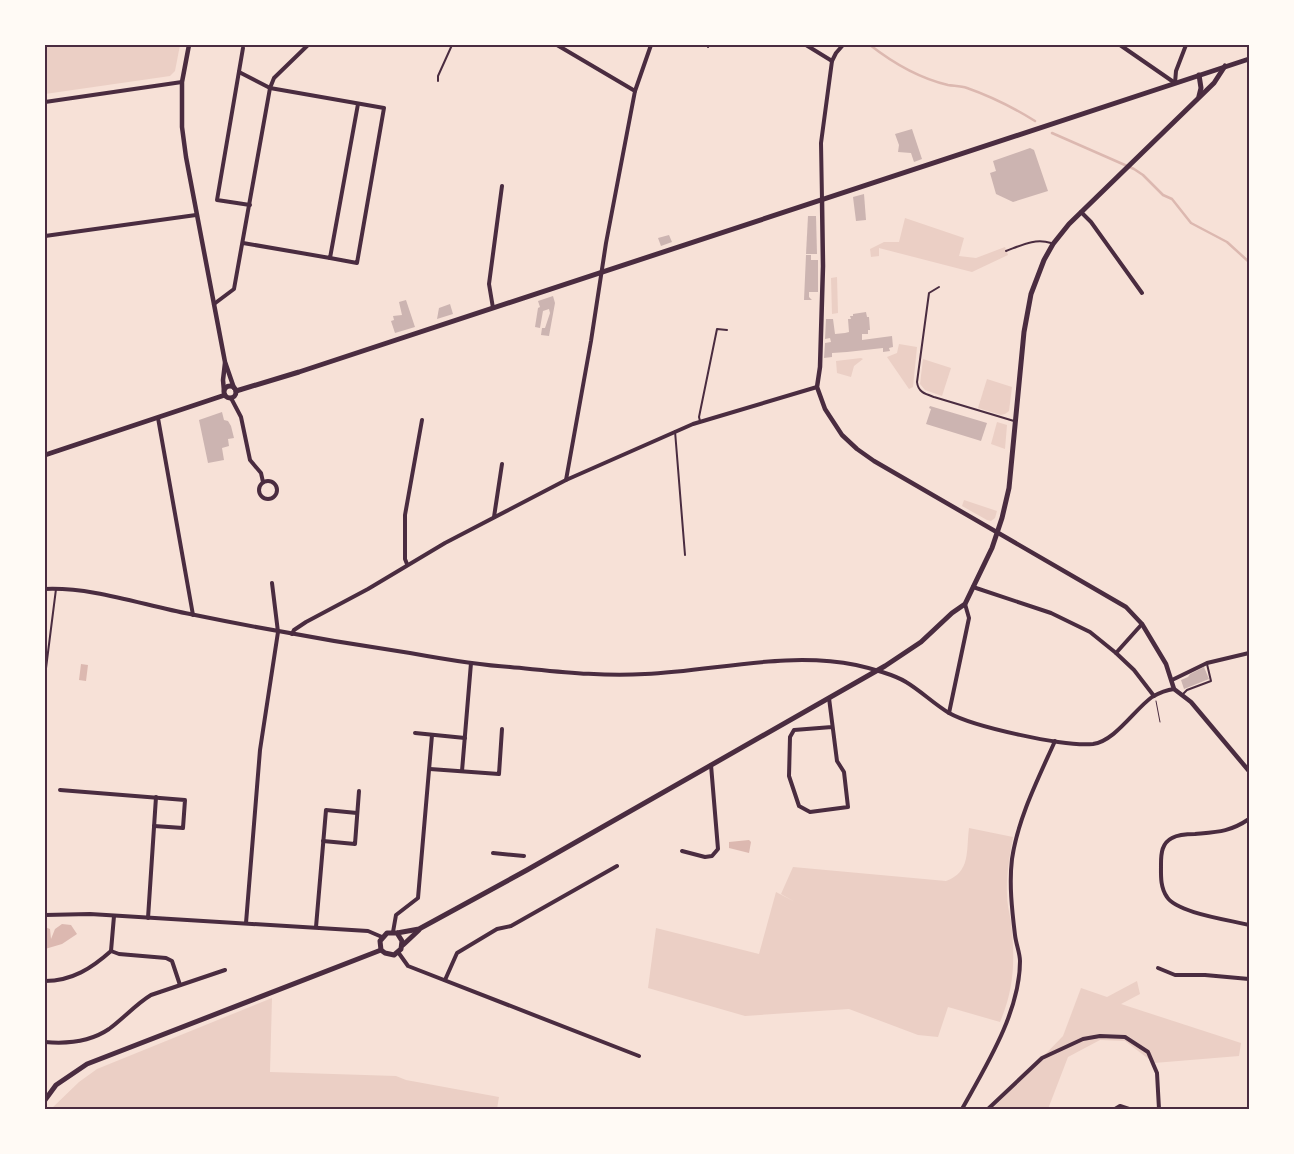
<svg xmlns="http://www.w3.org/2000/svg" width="1294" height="1154" viewBox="0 0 1294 1154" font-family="'Fira Sans',sans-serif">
  <rect width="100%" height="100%" fill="#f7e1d7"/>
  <g fill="#ebcfc5">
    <polygon points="45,45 180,45 175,71 170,76 45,94"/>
    <polygon points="905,218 964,238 959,256 976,258 1005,247 1008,255 972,272 879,248 879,256 871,257 870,249 884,242 899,242"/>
    <polygon points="837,277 838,313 832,314 831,278"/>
    <polygon points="899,344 917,347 913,387 909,389 887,357 897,353"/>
    <polygon points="861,358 863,359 854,366 851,377 837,373 836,361"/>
    <polygon points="923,359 951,368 942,396 925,390 920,384"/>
    <polygon points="987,379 1012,387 1009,411 1005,414 1001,415 978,408"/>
    <polygon points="997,422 1007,425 1005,449 991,444"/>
    <polygon points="964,500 997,511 995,518 991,521 987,520 962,506"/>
    <path d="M969,828L1013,837C1010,856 1006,875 1007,894C1007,903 1009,912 1011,921C1015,958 1015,987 1000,1022L948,1007L938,1037L918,1035L849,1009L745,1016L648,988L656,928L759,954L776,892L795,902L781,894L793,867L946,881C971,872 966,851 969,828Z"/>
    <polygon points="1137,981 1140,994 1121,1004 1241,1043 1239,1056 1154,1063 1125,1041 1100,1040 1068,1057 1048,1109 992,1109 1063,1036 1081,988 1107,997"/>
    <polygon points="272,998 270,1072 396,1076 406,1080 499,1097 497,1109 51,1109 79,1082 97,1069"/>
  </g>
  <g fill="#dcb8b0">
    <polygon points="81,664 88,665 86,681 79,680"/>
    <polygon points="749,840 751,842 749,853 729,848 729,842"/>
    <polygon points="62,924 71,925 77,934 62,944 45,949 45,927 50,929 51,939 55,929"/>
  </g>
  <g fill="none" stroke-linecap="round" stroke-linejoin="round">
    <g stroke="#dcb8b0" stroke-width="2.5">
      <path d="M870,45C893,63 918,78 948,85C954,86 961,86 967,88C990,96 1014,108 1035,121"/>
      <polyline points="1052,133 1134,169 1143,175 1163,195 1172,199 1191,223 1227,242 1249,262"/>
    </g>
  </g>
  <g fill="#ccb4b1">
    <polygon points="912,129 922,159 914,162 911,153 898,152 899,145 895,134"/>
    <polygon points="1030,148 1034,150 1048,191 1013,202 996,194 990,173 996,171 993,161"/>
    <polygon points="864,194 866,220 856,221 853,197"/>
    <polygon points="808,216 816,216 817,254 806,254"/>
    <polygon points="669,235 672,242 661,246 658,238"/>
    <polygon points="806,255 811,255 811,260 818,260 818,292 809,292 809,297 812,300 804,300"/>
    <polygon points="553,296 555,303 549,336 541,335 542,328 545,328 550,313 549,309 543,311 540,328 535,327 538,308 540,307 538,301"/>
    <polygon points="406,300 415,327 395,333 391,321 394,320 393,316 402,315 399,302"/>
    <polygon points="450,304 453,314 437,319 439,308"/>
    <polygon points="866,312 867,317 869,317 870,330 868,330 868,334 862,334 862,340 892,336 893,347 889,348 890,351 883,352 883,348 847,352 832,353 832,357 824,358 825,343 831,342 830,338 825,339 826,319 833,319 835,334 845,333 849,332 848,319 851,319 850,316 853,316 853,314"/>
    <polygon points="930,406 987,423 981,441 926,424 931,409 929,408"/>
    <polygon points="222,412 224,420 228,421 231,426 234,438 228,439 229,446 222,448 224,460 208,463 199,420"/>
    <polygon points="1204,667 1209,679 1184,689 1181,680 1188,677 1190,674"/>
  </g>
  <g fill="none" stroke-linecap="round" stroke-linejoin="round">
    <polyline stroke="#4a2c40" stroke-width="1" points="1156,701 1160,722"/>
    <g stroke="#4a2c40" stroke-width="2">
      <polyline points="708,47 709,45"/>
      <polyline points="438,81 438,76 452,45"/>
      <path d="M1006,251C1022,245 1035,238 1051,243"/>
      <path d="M939,287L929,293L917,382C918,392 925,394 934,397L1014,421"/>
      <polyline points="700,421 699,417 717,329 727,330"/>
      <polyline points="675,431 685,555"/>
      <polyline points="45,676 56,589"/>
      <polyline points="1183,694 1187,690 1211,681 1207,664"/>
    </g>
    <g stroke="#4a2c40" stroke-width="4">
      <polyline points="557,45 635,91 606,243 591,341 566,480"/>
      <polyline points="806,45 832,61"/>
      <polyline points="1120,45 1175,83"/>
      <polyline points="243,48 217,200 250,205"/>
      <polyline points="239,72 270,88 384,108 357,263 330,258"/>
      <polyline points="1175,83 1176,71 1186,45"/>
      <polyline points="635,91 651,45"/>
      <polyline points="45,102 182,82"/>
      <polyline points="822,200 821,143 832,61 836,53 843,45"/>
      <polyline points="1081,212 1091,222 1142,293"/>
      <polyline points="45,236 196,215"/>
      <polyline points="243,243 330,258 358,104"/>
      <polyline points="214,304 234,289 270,88 274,78 308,45"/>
      <polyline points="493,308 489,284 502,186"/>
      <polyline points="231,398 241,417 250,460 261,473 263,482"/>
      <polyline points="158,418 193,615"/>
      <circle cx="268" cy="490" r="9"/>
      <polyline points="494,517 502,464"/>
      <polyline points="407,564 405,559 405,515 422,420"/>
      <polyline points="973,587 1051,613 1090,632 1116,653 1134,670 1154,696"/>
      <path d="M45,589C94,587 142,605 190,614C263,629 336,642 410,653C443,659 476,665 510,667C554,671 600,677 645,674C715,671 786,651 856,665C870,668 895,675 906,682C921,691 934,704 949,713C974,727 1065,747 1093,744C1115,741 1134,710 1152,697C1159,693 1166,690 1174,689"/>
      <polyline points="292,634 294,630 306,622 368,589 445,543 566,480 693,424 817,387"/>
      <polyline points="1116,653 1142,624"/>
      <polyline points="1172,680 1207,663 1249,653"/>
      <polyline points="829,698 837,761 844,772 848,807 810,812 799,806 789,776 790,737 794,730 832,727"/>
      <polyline points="949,713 969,618 965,604"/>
      <polyline points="415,733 465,738"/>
      <polyline points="430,769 499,774 502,729"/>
      <polyline points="462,771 471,663"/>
      <polyline points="60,790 185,800 183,828 154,826"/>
      <path d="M1249,819C1230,832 1217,832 1195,834C1188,834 1179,834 1172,838C1162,843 1161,853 1161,864C1161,875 1160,887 1167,897C1177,913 1230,920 1249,925"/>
      <polyline points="323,841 355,844 359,791"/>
      <polyline points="682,851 705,857 712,856 718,849 711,765"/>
      <polyline points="493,853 524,856"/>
      <polyline points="45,915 90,914 368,931 382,937"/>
      <polyline points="148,918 156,797"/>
      <polyline points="246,923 260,750 278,632 272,583"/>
      <polyline points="316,927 326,810 357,813"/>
      <polyline points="393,932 396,915 418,898 432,735"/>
      <polyline points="111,951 119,954 166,958 172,961 180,985"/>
      <polyline points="398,952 408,966 639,1056"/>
      <polyline points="1158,968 1175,975 1205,975 1249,979"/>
      <polyline points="445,980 457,953 497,929 511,926 617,866"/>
      <path d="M45,981C72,981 92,968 111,951L114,916"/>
      <path d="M45,1042C67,1044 90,1042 109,1029C124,1018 136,1004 151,995L225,970"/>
      <path d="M962,1109C986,1066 1020,1012 1020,961C1020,953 1016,944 1015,935C1012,910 1009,884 1012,859C1018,818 1038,779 1055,741"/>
      <polyline points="988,1109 1042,1058 1083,1039 1100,1036 1125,1037 1148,1052 1157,1073 1159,1109"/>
      <polyline points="1115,1109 1120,1106 1129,1109"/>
    </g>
    <g stroke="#4a2c40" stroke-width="4.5">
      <polyline points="189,45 182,82 182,127 186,157 225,362 234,388"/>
      <polyline points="822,200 823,266 820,367 817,387 825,409 842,435 857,449 874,461 1126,607 1142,624 1166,664 1174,689 1191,702 1249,771"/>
      <polyline points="224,391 223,380 225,363"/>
    </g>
    <g stroke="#4a2c40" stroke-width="5">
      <polyline points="1199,96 1201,88 1199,75"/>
      <circle cx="230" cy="392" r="6"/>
      <polyline points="236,391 299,372 1249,59"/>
      <polyline points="45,455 225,395"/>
      <polyline points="397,933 402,941 401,949 394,955 385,953 381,950 380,941 387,933 397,933 419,929 527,870 885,666 921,642 952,613 965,604 992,548 1002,518 1009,488 1024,332 1031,294 1044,260 1053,244 1069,224 1214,83 1225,66"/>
      <polyline points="403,945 419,930"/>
      <polyline points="45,1100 56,1085 87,1064 381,950"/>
    </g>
  </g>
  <rect width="1294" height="1154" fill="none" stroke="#fffaf5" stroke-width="92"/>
  <rect x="46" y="46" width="1202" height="1062" fill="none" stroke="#4a2c40" stroke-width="2"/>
</svg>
